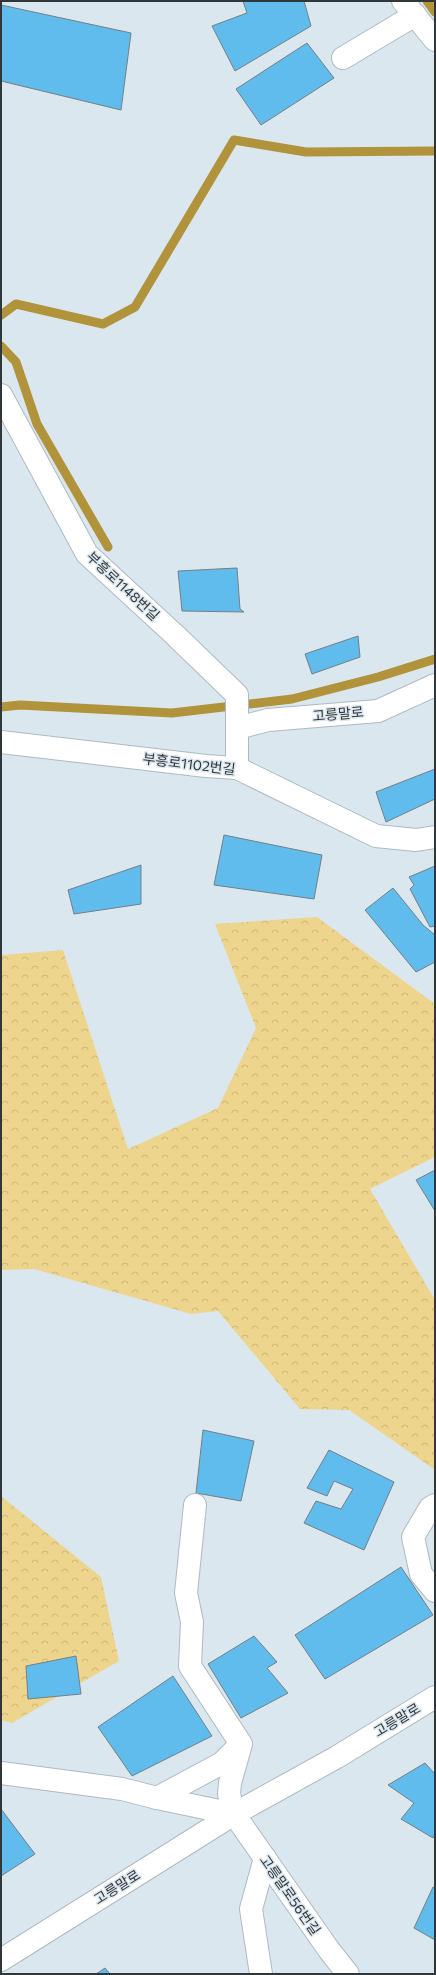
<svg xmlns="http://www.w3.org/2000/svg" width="436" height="1975" viewBox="0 0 436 1975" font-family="Commissioner,'Noto Sans KR',sans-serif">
  <defs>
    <pattern id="forest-crowns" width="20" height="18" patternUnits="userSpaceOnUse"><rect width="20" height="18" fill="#eed58e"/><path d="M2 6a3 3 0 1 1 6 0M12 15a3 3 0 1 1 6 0" fill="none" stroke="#cdb77b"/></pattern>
  </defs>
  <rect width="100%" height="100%" fill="#dbe7ef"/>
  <g fill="url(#forest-crowns)">
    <polygon points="317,917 435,1004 435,1157 370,1189 435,1300 435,1470 349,1410 300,1409 218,1311 191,1314 34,1269 1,1270 1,955 63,950 128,1149 218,1108 256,1028 215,924"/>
    <polygon points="1,1496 101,1577 119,1661 12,1723 1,1720"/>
  </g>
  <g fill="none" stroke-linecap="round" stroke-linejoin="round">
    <g stroke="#b0933b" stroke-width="9">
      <polyline points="427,1 435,12"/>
      <polyline points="1,315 16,304 103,324 135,307 234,140 306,152 435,151"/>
      <polyline points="1,346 16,362 37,424 108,547"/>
      <polyline points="1,707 20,705 172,713 292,699 378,677 435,659"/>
    </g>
  </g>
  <g fill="#60bcec" stroke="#747f86">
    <polygon points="243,1 304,1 311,26 235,71 212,26 247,13"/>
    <polygon points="1,5 131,33 121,110 1,81"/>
    <polygon points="307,43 334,78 261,125 236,89"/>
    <polygon points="237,568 240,609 244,612 182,611 178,571"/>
    <polygon points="358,636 360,657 312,674 305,654"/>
    <polygon points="435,769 435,799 386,822 376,792"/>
    <polygon points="224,835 322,855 314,899 214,885"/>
    <polygon points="141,865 141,904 74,914 68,890"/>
    <polygon points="435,866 435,926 430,927 410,889 414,885 409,877"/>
    <polygon points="393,888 423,925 435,935 435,962 416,972 365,910"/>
    <polygon points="435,1170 435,1211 416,1180"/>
    <polygon points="203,1430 254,1441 241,1501 196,1493"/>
    <polygon points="329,1450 394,1482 364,1550 304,1523 316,1501 341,1509 353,1489 334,1481 327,1496 307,1488"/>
    <polygon points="401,1567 433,1615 325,1679 295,1635"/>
    <polygon points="254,1636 277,1662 267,1668 288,1693 241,1718 208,1664"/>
    <polygon points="76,1656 81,1694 28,1699 26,1666"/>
    <polygon points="173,1676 212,1736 132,1776 98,1727"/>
    <polygon points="425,1763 435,1774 435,1834 433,1838 401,1819 414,1803 388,1785"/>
    <polygon points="1,1809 35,1854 1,1876"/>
    <polygon points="433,1887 435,1888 435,1940 414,1928"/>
    <polygon points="105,1968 110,1974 96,1974"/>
  </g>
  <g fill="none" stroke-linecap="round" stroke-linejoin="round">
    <defs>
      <g id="minor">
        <polyline points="403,1 435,40"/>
        <polyline points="343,58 415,15"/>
        <polyline points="1,395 87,554 176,636 237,695 237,768"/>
        <polyline points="237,728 268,720 378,711 435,685"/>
        <polyline points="1,742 206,766 237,768 376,836 416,840 435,837"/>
        <polyline points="195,1505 186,1593 192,1622 190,1666 241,1744 230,1783 229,1794 234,1814 329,1950 348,1974"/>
        <polyline points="435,1505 430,1508 413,1537 421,1574 435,1591"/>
        <polyline points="1,1773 122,1789 157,1798 234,1814"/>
        <polyline points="157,1798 222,1763 240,1745"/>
        <polyline points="1,1960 234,1814 337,1757 435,1697"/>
        <polyline points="261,1974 251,1909 265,1858"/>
      </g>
    </defs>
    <use href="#minor" stroke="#aebac1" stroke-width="24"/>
    <use href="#minor" stroke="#fff" stroke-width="22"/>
  </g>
  <g text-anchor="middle" stroke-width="3" stroke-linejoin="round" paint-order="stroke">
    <g font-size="14" fill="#313639" stroke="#dbe7ef">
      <text transform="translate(123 586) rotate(43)" y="5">부흥로1148번길</text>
      <text transform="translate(338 714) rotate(-5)" y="5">고릉말로</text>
      <text transform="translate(189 764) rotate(7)" y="5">부흥로1102번길</text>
      <text transform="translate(397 1720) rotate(-31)" y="5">고릉말로</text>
      <text transform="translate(117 1887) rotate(-32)" y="5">고릉말로</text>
      <text transform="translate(290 1895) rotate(55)" y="5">고릉말로56번길</text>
    </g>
  </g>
  <rect width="436" height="1975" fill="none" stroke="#313639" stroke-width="4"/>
</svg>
